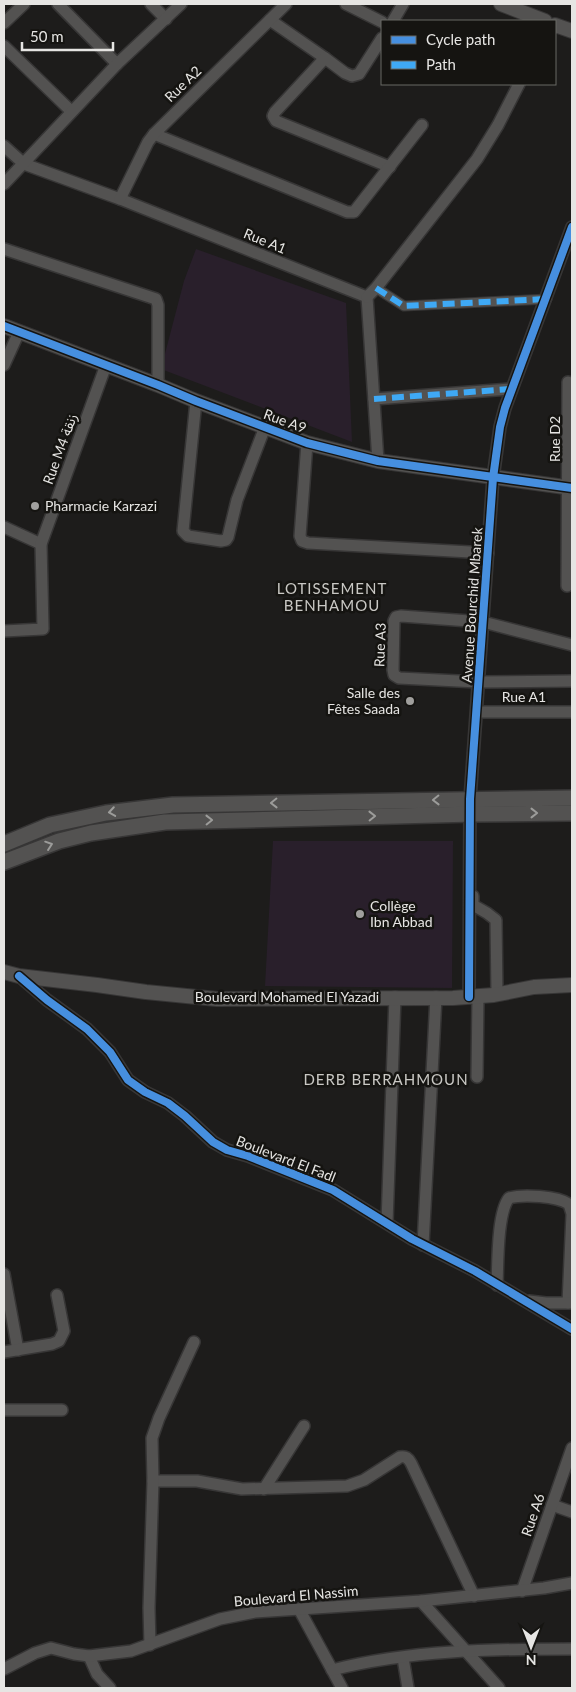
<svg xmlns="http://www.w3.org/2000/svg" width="576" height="1692" viewBox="0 0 576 1692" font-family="Lato,'Noto Sans Arabic',sans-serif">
  <rect width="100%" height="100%" fill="#1d1c1b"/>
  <g fill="#291f2b">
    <polygon points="196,249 346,303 352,442 161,369 184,281"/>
    <polygon points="273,841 453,841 452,988 265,986"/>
  </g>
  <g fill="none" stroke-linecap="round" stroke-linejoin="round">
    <defs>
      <polyline id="pedestrian" points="376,288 404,306 547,299"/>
      <g id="minor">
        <polyline points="58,4 117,64"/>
        <polyline points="151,4 166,19"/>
        <polyline points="346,4 382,22"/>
        <polyline points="270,20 325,58 345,73 352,76 359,74 382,38"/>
        <polyline points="393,21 403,4"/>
        <polyline points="4,23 24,4"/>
        <polyline points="4,46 71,111"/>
        <polyline points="325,58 275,112 273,116 276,121 390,167"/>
        <polyline points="154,134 347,212 354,212 422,125"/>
        <polyline points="4,146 24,164 120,199 367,297 378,461"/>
        <polyline points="4,184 117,64 181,4"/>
        <polyline points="120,199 148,142 154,134 286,4"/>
        <polyline points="4,249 156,299 158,305 158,385"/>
        <polyline points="367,297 376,288 477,159 498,125 519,84"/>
        <polyline points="4,365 19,332"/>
        <polyline points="374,399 511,389"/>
        <polyline points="196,401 183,531 188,536 221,541 226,540 228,537 237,500 265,427"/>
        <polyline points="307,443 300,536 302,541 308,543 488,553"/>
        <polyline points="4,527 41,544"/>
        <polyline points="567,586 568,382"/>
        <polyline points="4,631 43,629 41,544 106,365"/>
        <polyline points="572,645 483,622 401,616 396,617 394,621 393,670 394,675 399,678 478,682 572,681"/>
        <polyline points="477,712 572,712"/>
        <polyline points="473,896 473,905 487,913 496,920 497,994"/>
        <polyline points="19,976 47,1000 87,1029 110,1052 128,1080 145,1092 168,1103 185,1116 213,1142 227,1150 248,1156 333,1190 412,1239 475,1271 572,1329"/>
        <polyline points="469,997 470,799 493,478 500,427 505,408 572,227"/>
        <polyline points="477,1077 478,996"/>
        <polyline points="387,1223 395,997"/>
        <polyline points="423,1245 436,997"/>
        <polyline points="4,1274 18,1350"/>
        <path d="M497,1285C498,1264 497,1213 509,1198C523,1194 557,1196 569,1204L572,1214L568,1303"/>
        <polyline points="529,1301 546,1303 572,1303"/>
        <polyline points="4,1352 52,1344 59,1341 64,1331 57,1295"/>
        <polyline points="4,1410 62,1410"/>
        <path d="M153,1481H197L242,1489L347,1486L364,1480L400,1457C406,1456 408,1458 411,1463L474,1596"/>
        <polyline points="264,1489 304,1426"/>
        <polyline points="552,1505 572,1512"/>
        <polyline points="522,1591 572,1448"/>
        <polyline points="421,1601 499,1688"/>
        <polyline points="299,1609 342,1688"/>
        <polyline points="150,1645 149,1608 153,1481 152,1438 159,1418 194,1342"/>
        <polyline points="89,1656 97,1674 110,1688"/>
        <polyline points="403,1658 408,1688"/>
        <polyline points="4,1669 35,1653 51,1648 74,1654 89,1656 131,1651 220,1619 255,1612 421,1601 544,1588 572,1583"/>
        <path d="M332,1670C410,1650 492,1649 572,1649"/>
      </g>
      <g id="tertiary">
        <polyline points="501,4 545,21"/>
        <polyline points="555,25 572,31"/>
        <polyline points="4,326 158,385 196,401 307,443 378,461 572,488"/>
        <polyline points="4,972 19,976 97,985 146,992 217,999 453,998 494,995 534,987 572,985"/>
      </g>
      <g id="secondary">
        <polyline points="4,844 50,825 106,813 173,805 572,798"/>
        <polyline points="4,862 59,841 91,833 165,822 473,814 572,813"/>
      </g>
    </defs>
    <use href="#pedestrian" stroke="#373636" stroke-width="11"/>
    <use href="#minor" stroke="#373636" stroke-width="14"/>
    <use href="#tertiary" stroke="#373636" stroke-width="16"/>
    <use href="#secondary" stroke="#373636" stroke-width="18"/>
    <use href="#pedestrian" stroke="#535251" stroke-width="9"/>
    <use href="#minor" stroke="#535251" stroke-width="11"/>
    <use href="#tertiary" stroke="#535251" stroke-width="14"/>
    <use href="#secondary" stroke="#535251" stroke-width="15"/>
    <g stroke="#3fa9f5" stroke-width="6" stroke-dasharray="12 6" stroke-linecap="butt">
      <polyline points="376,288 404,306 547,299"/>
      <polyline points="374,399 511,389"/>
    </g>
    <defs>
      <g id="cycleway">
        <polyline points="4,326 158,385 196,401 307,443 378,461 572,488"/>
        <polyline points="19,976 47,1000 87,1029 110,1052 128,1080 145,1092 168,1103 185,1116 213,1142 227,1150 248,1156 333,1190 412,1239 475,1271 572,1329"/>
        <polyline points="469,997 470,799 493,478 500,427 505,408 572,227"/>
      </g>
    </defs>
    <use href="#cycleway" stroke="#151411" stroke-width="11"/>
    <use href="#cycleway" stroke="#468fdf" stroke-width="8"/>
  </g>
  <defs><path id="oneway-chevron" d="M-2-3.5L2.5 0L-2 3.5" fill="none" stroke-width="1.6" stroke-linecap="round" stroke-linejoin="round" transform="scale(1.25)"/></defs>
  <g stroke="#9c9c9a">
    <use href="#oneway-chevron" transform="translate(436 800) rotate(179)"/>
    <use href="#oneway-chevron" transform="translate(274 803) rotate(179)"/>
    <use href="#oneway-chevron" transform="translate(112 812) rotate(171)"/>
    <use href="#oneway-chevron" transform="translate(534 813)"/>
    <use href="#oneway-chevron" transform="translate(372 816) rotate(-1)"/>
    <use href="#oneway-chevron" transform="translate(209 820) rotate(-1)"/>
    <use href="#oneway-chevron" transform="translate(49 845) rotate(-19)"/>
  </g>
  <g fill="#a09f9d" stroke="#151411" stroke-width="2">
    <circle cx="35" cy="506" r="5"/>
    <circle cx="410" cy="701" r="5"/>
    <circle cx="360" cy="914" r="5"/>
  </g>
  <g text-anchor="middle" stroke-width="5" stroke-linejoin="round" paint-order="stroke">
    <g font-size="14" fill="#e6e5e3" stroke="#151411">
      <text transform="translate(183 84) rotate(-44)" y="5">Rue A2</text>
      <text transform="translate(265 241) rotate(22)" y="5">Rue A1</text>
      <text transform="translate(285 421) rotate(20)" y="5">Rue A9</text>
      <text transform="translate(555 439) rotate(-90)" y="5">Rue D2</text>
      <text transform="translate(60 449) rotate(-70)" y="5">Rue M4 زنقة</text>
      <text transform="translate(472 605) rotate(-86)" y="5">Avenue Bourchid Mbarek</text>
      <text transform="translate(380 645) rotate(-88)" y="5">Rue A3</text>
      <text x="524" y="702">Rue A1</text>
      <text x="287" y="1002">Boulevard Mohamed El Yazadi</text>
      <text transform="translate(286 1159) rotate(21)" y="5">Boulevard El Fadl</text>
      <text transform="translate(533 1515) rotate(-71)" y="5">Rue A6</text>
      <text transform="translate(296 1596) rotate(-5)" y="5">Boulevard El Nassim</text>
    </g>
    <g font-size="14" fill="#e6e5e3" stroke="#151411" text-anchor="start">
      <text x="45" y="511">Pharmacie Karzazi</text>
      <text x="400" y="698" text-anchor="end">Salle des<tspan x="400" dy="16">Fêtes Saada</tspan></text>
      <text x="370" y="911">Collège<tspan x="370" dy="16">Ibn Abbad</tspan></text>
    </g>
    <g font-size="15" letter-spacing="1" fill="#c9c8c4" stroke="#151411">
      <text x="332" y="594">LOTISSEMENT<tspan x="332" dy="17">BENHAMOU</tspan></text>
      <text x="386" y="1085">DERB BERRAHMOUN</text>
    </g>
  </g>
  <rect width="576" height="1692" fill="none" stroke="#e6e5e3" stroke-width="10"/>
  <rect x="381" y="20" width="175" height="65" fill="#151411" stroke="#696865"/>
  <rect x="391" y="36" width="25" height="8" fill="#468fdf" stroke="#696865"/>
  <text x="426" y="45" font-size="15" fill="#e6e5e3">Cycle path</text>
  <rect x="391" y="61" width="25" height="8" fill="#3fa9f5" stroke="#696865"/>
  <text x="426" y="70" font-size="15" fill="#e6e5e3">Path</text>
  <g transform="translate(531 1647) rotate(180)" stroke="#151411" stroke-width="4" paint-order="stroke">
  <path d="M0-4L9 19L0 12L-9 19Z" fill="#e6e5e3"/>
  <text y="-8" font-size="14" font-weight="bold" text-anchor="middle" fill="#e6e5e3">N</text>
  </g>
  <path d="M22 42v8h91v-8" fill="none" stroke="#e6e5e3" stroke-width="2.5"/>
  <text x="30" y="42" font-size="15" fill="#e6e5e3" stroke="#151411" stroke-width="4" paint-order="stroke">50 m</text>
</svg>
